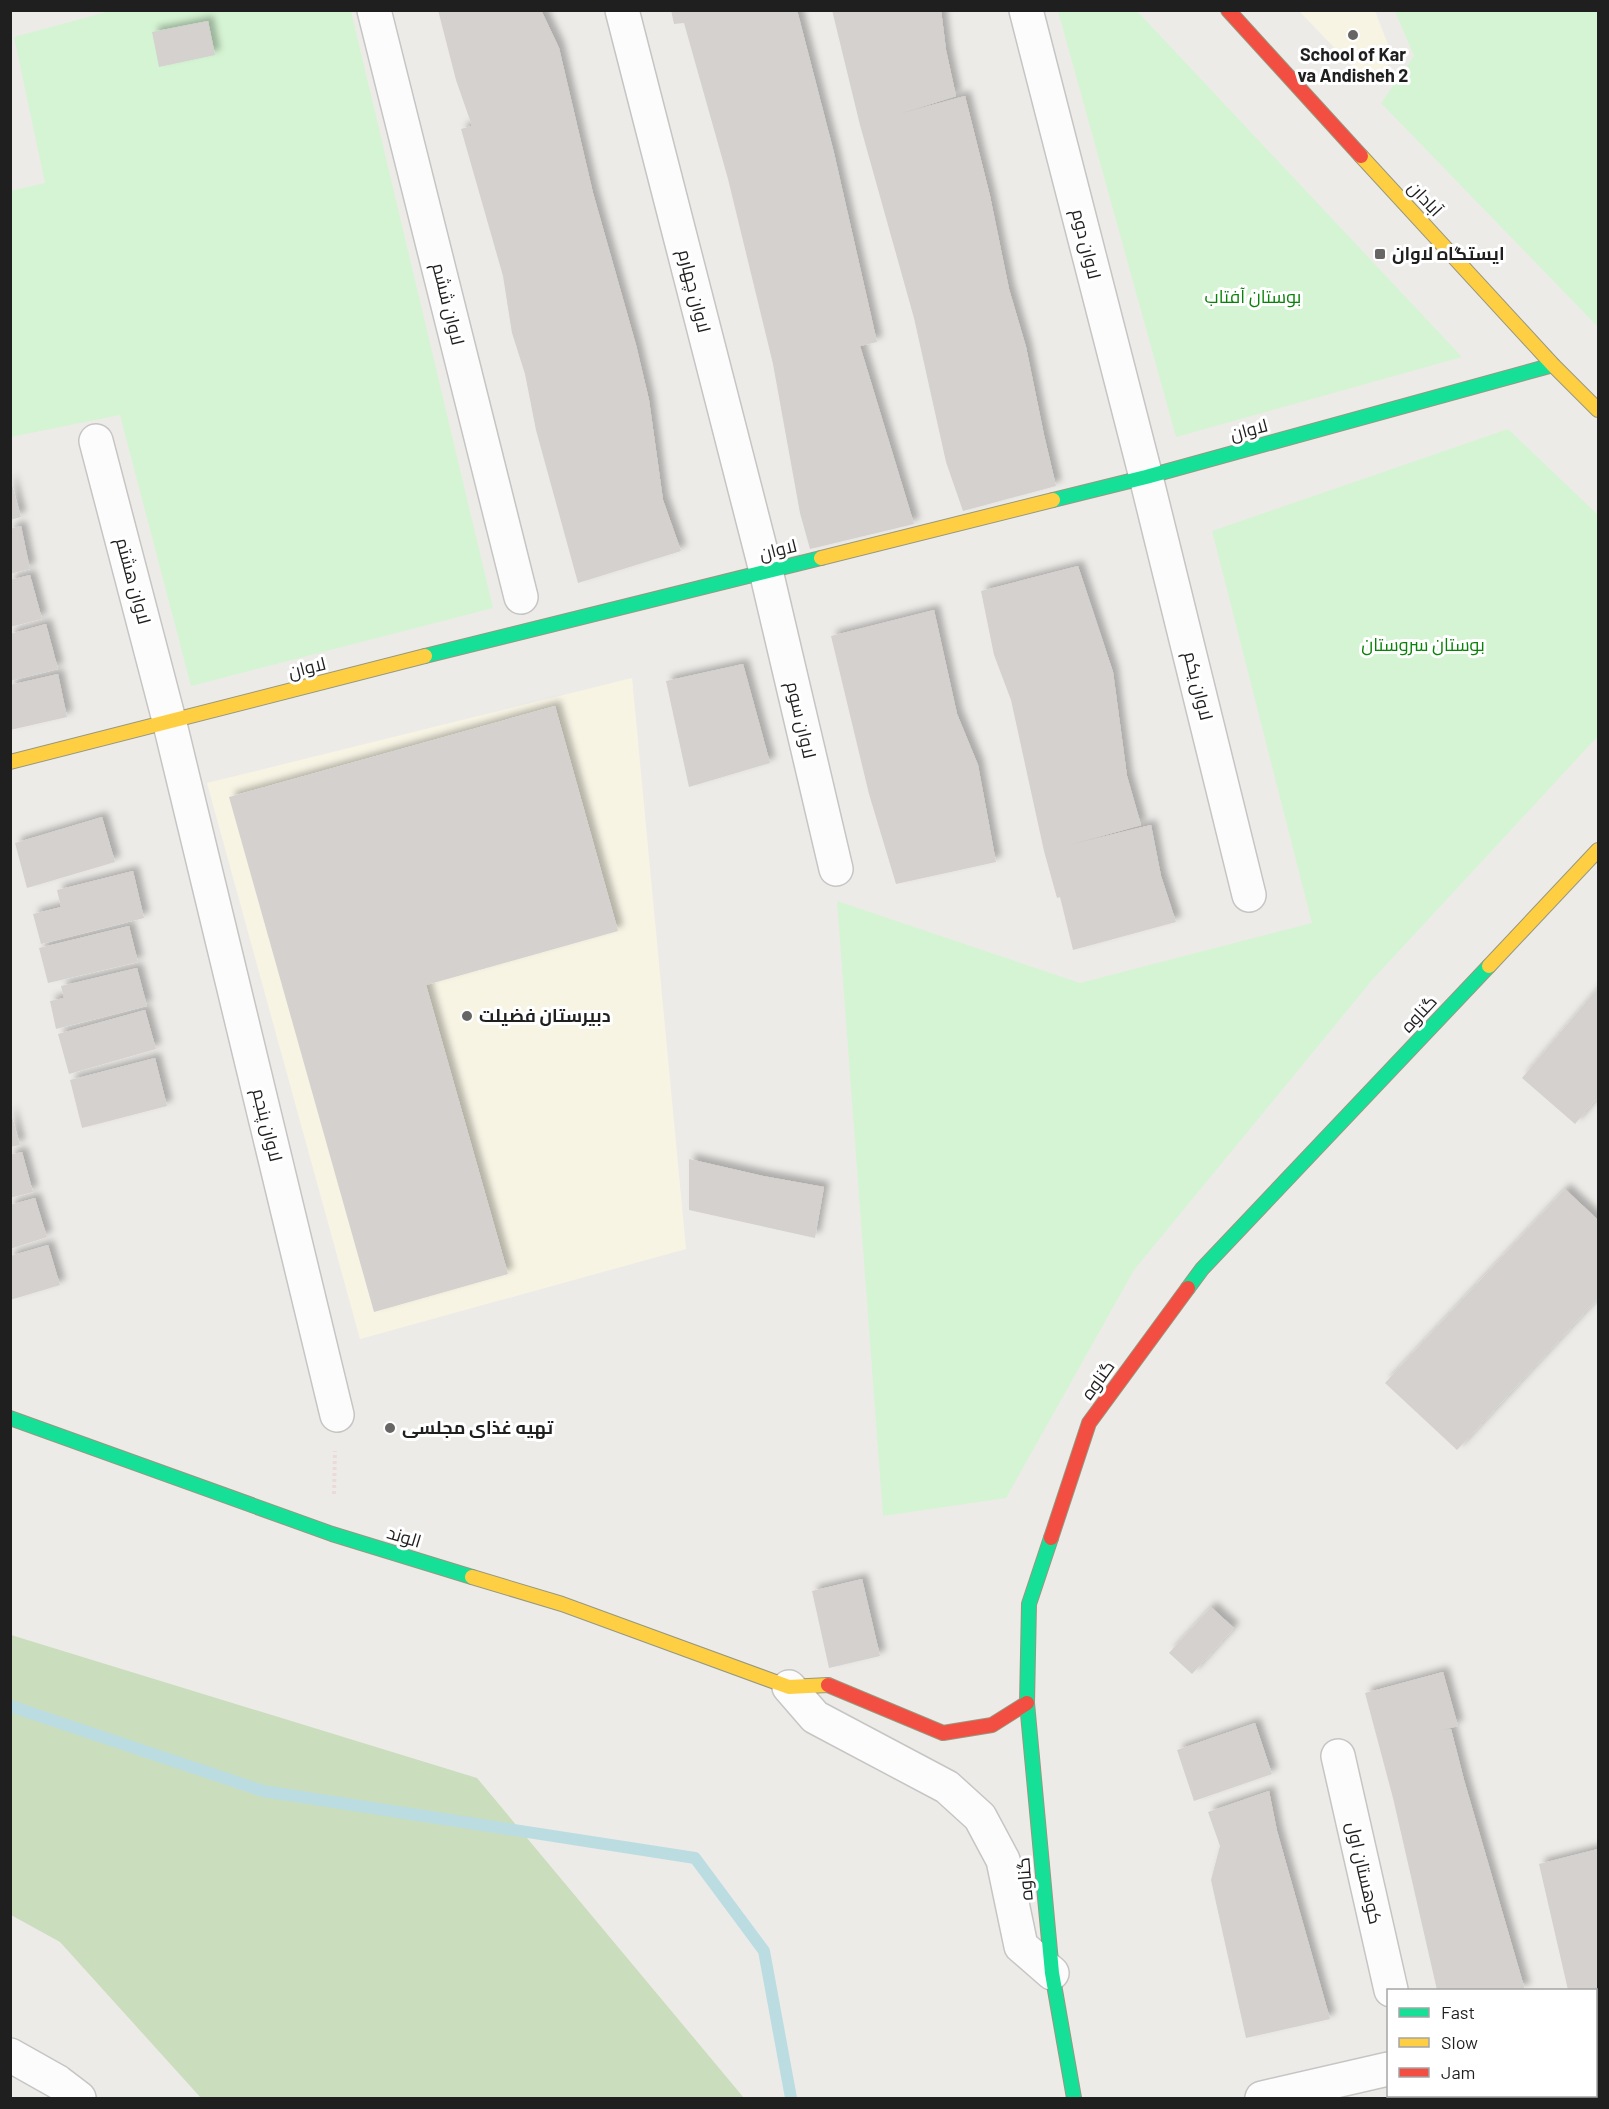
<svg xmlns="http://www.w3.org/2000/svg" width="1609" height="2109" viewBox="0 0 1609 2109" font-family="Barlow,Cairo,sans-serif">
  <defs>
    <filter id="shadow"><feDropShadow dx="5.5" dy="-5.5" stdDeviation="3" flood-color="#0004"/></filter>
  </defs>
  <rect width="100%" height="100%" fill="#edebe8"/>
  <g fill="#f7f4e4">
    <polygon points="1299,11 1375,11 1394,60 1368,83"/>
    <polygon points="632,678 686,1249 360,1339 207,783"/>
  </g>
  <polygon fill="#caddbd" points="11,1635 477,1778 744,2098 201,2098 60,1942 11,1915"/>
  <g fill="#d5f4d3">
    <polygon points="110,11 351,11 493,608 191,686 120,415 11,437 10,191 45,183 14,37"/>
    <polygon points="1058,11 1137,11 1462,357 1176,437"/>
    <polygon points="1395,11 1598,11 1598,327 1381,103 1414,56"/>
    <polygon points="1508,429 1598,515 1598,736 1373,979 1134,1270 1006,1498 883,1516 837,901 1080,983 1312,923 1212,531"/>
  </g>
  <g fill="none" stroke-linecap="round" stroke-linejoin="round">
    <polyline stroke="#bbdde2" stroke-width="12" points="10,1706 263,1791 695,1858 764,1951 791,2098"/>
  </g>
  <g fill="#d4d1cf" filter="url(#shadow)">
    <polygon points="438,10 541,10 559,48 593,193 636,345 649,400 663,500 681,551 578,583 536,430 525,374 512,333 503,276 461,129 472,126 456,80"/>
    <polygon points="671,10 797,10 834,153 877,342 860,346 914,524 810,549 800,513 773,364 728,179 684,23 674,24"/>
    <polygon points="832,10 941,10 946,50 956,96 899,114 965,96 990,196 1009,289 1026,347 1044,435 1056,486 963,511 946,462 914,318 860,125"/>
    <polygon points="208,21 215,55 159,67 152,32"/>
    <polygon points="10,478 21,517 10,520"/>
    <polygon points="21,526 30,569 10,574 10,529"/>
    <polygon points="1078,566 1113,672 1127,776 1141,825 1069,845 1151,825 1161,876 1176,922 1073,950 1060,897 1057,898 1044,851 1011,700 994,655 981,591"/>
    <polygon points="30,575 42,619 10,627 10,580"/>
    <polygon points="934,610 957,714 978,765 996,862 896,884 869,794 831,636"/>
    <polygon points="46,624 58,669 10,681 10,634"/>
    <polygon points="743,664 770,763 689,787 666,681"/>
    <polygon points="58,674 67,717 10,730 10,685"/>
    <polygon points="555,706 618,931 426,985 508,1274 374,1312 229,797"/>
    <polygon points="102,817 115,862 27,888 15,843"/>
    <polygon points="133,871 144,918 41,944 33,914 61,907 57,890"/>
    <polygon points="129,926 138,962 48,983 39,948"/>
    <polygon points="137,968 147,1006 56,1029 50,1001 64,998 61,986"/>
    <polygon points="1598,988 1598,1097 1575,1124 1522,1078"/>
    <polygon points="145,1010 156,1049 69,1074 58,1034"/>
    <polygon points="155,1058 167,1106 82,1128 70,1080"/>
    <polygon points="10,1110 20,1145 10,1147"/>
    <polygon points="22,1152 33,1192 10,1198 10,1155"/>
    <polygon points="689,1159 763,1176 824,1187 815,1238 689,1210"/>
    <polygon points="1565,1189 1598,1220 1598,1298 1457,1450 1385,1383"/>
    <polygon points="35,1198 47,1237 10,1249 10,1205"/>
    <polygon points="48,1245 60,1285 10,1300 10,1256"/>
    <polygon points="862,1579 880,1656 829,1668 812,1591"/>
    <polygon points="1211,1607 1234,1628 1192,1674 1169,1653"/>
    <polygon points="1443,1672 1458,1726 1443,1730 1451,1729 1464,1780 1525,1990 1437,1990 1393,1798 1365,1693"/>
    <polygon points="1255,1723 1272,1774 1194,1801 1177,1750"/>
    <polygon points="1269,1791 1277,1831 1330,2019 1246,2038 1211,1880 1220,1846 1208,1812"/>
    <polygon points="1598,1849 1598,2006 1596,2007 1596,1990 1568,1990 1539,1864"/>
  </g>
  <g fill="none" stroke-linecap="round" stroke-linejoin="round">
    <defs>
      <g id="street">
        <polyline points="374,10 521,597"/>
        <polyline points="622,10 766,571 836,869"/>
        <polyline points="1026,10 1146,477 1249,895"/>
        <polyline points="96,441 169,720 337,1415"/>
        <polyline points="789,1687 815,1717 947,1787 980,1817 1003,1860 1021,1946 1052,1973"/>
        <polyline points="1338,1756 1391,1990"/>
        <polyline points="1596,2020 1598,2020"/>
        <polyline points="10,2055 58,2082 79,2098"/>
        <polyline points="1415,2096 1415,2098"/>
        <polyline points="1262,2098 1388,2069"/>
      </g>
      <g id="fast">
        <polyline points="1053,500 1146,477 1553,365"/>
        <polyline points="425,656 821,558"/>
        <polyline points="1188,1288 1202,1269 1489,966"/>
        <polyline points="10,1418 332,1534 472,1577"/>
        <polyline points="1051,1538 1029,1604 1027,1703 1052,1973 1074,2098"/>
      </g>
      <g id="slow">
        <polyline points="1361,156 1553,365 1598,410"/>
        <polyline points="821,558 1053,500"/>
        <polyline points="10,762 425,656"/>
        <polyline points="1489,966 1598,850"/>
        <polyline points="472,1577 562,1604 789,1687 828,1685"/>
      </g>
      <g id="jam">
        <polyline points="1228,10 1361,156"/>
        <polyline points="1051,1538 1089,1423 1188,1288"/>
        <polyline points="828,1685 943,1733 992,1725 1027,1703"/>
      </g>
    </defs>
    <use href="#street" stroke="#c6c5c4" stroke-width="36"/>
    <use href="#fast" stroke="#98987f" stroke-width="16"/>
    <use href="#slow" stroke="#98987f" stroke-width="16"/>
    <use href="#jam" stroke="#98987f" stroke-width="16"/>
    <polyline stroke="#ecdad9" stroke-width="4" stroke-dasharray="3 3" stroke-linecap="butt" points="334,1494 335,1451"/>
    <use href="#street" stroke="#fcfcfc" stroke-width="33"/>
    <use href="#fast" stroke="#16e098" stroke-width="14"/>
    <use href="#slow" stroke="#ffcf43" stroke-width="14"/>
    <use href="#jam" stroke="#f24e42" stroke-width="14"/>
  </g>
  <g fill="#676665" stroke="#fff" stroke-width="2">
    <circle cx="1353" cy="35" r="6"/>
    <rect x="1374" y="248" width="12" height="12" rx="3"/>
    <circle cx="467" cy="1016" r="6"/>
    <circle cx="390" cy="1428" r="6"/>
  </g>
  <g text-anchor="middle" stroke-width="6" stroke-linejoin="round" paint-order="stroke">
    <g font-size="18" font-weight="bold" fill="#1f1f1f" stroke="#fff" text-anchor="start">
      <text x="1353" y="61" text-anchor="middle">School of Kar<tspan x="1353" dy="21">va Andisheh 2</tspan></text>
      <text x="1392" y="260">ایستگاه لاوان</text>
      <text x="479" y="1022">دبیرستان فضیلت</text>
      <text x="402" y="1434">تهیه غذای مجلسی</text>
    </g>
    <g font-size="18" fill="#1f1f1f" stroke="#fff">
      <text transform="translate(1425 199) rotate(47)" y="6">آبادان</text>
      <text transform="translate(1086 244) rotate(76)" y="6">لاوان دوم</text>
      <text transform="translate(694 291) rotate(76)" y="6">لاوان چهارم</text>
      <text transform="translate(448 304) rotate(76)" y="6">لاوان ششم</text>
      <text transform="translate(1249 430) rotate(-15)" y="6">لاوان</text>
      <text transform="translate(778 550) rotate(-14)" y="6">لاوان</text>
      <text transform="translate(133 581) rotate(75)" y="6">لاوان هشتم</text>
      <text transform="translate(307 668) rotate(-14)" y="6">لاوان</text>
      <text transform="translate(1198 686) rotate(76)" y="6">لاوان یکم</text>
      <text transform="translate(801 720) rotate(77)" y="6">لاوان سوم</text>
      <text transform="translate(1419 1014) rotate(-47)" y="6">گناوه</text>
      <text transform="translate(267 1125) rotate(76)" y="6">لاوان پنجم</text>
      <text transform="translate(1098 1380) rotate(-54)" y="6">گناوه</text>
      <text transform="translate(404 1537) rotate(17)" y="6">الوند</text>
      <text transform="translate(1364 1873) rotate(77)" y="6">کوهستان اول</text>
      <text transform="translate(1025 1879) rotate(-95)" y="6">گناوه</text>
    </g>
    <g font-size="18" fill="#088208" stroke="#fff">
      <text x="1253" y="303">بوستان آفتاب</text>
      <text x="1423" y="651">بوستان سروستان</text>
    </g>
  </g>
  <rect width="1609" height="2109" fill="none" stroke="#1f1f1f" stroke-width="24"/>
  <rect x="1387" y="1989" width="210" height="108" fill="#ffffff" stroke="#a5a5a5" stroke-width="1.5"/>
  <rect x="1399" y="2008" width="30" height="9" fill="#16e098" stroke="#a5a5a5" stroke-width="1.5"/>
  <text x="1441" y="2019" font-size="18" fill="#1f1f1f">Fast</text>
  <rect x="1399" y="2038" width="30" height="9" fill="#ffcf43" stroke="#a5a5a5" stroke-width="1.5"/>
  <text x="1441" y="2049" font-size="18" fill="#1f1f1f">Slow</text>
  <rect x="1399" y="2068" width="30" height="9" fill="#f24e42" stroke="#a5a5a5" stroke-width="1.5"/>
  <text x="1441" y="2079" font-size="18" fill="#1f1f1f">Jam</text>
</svg>
